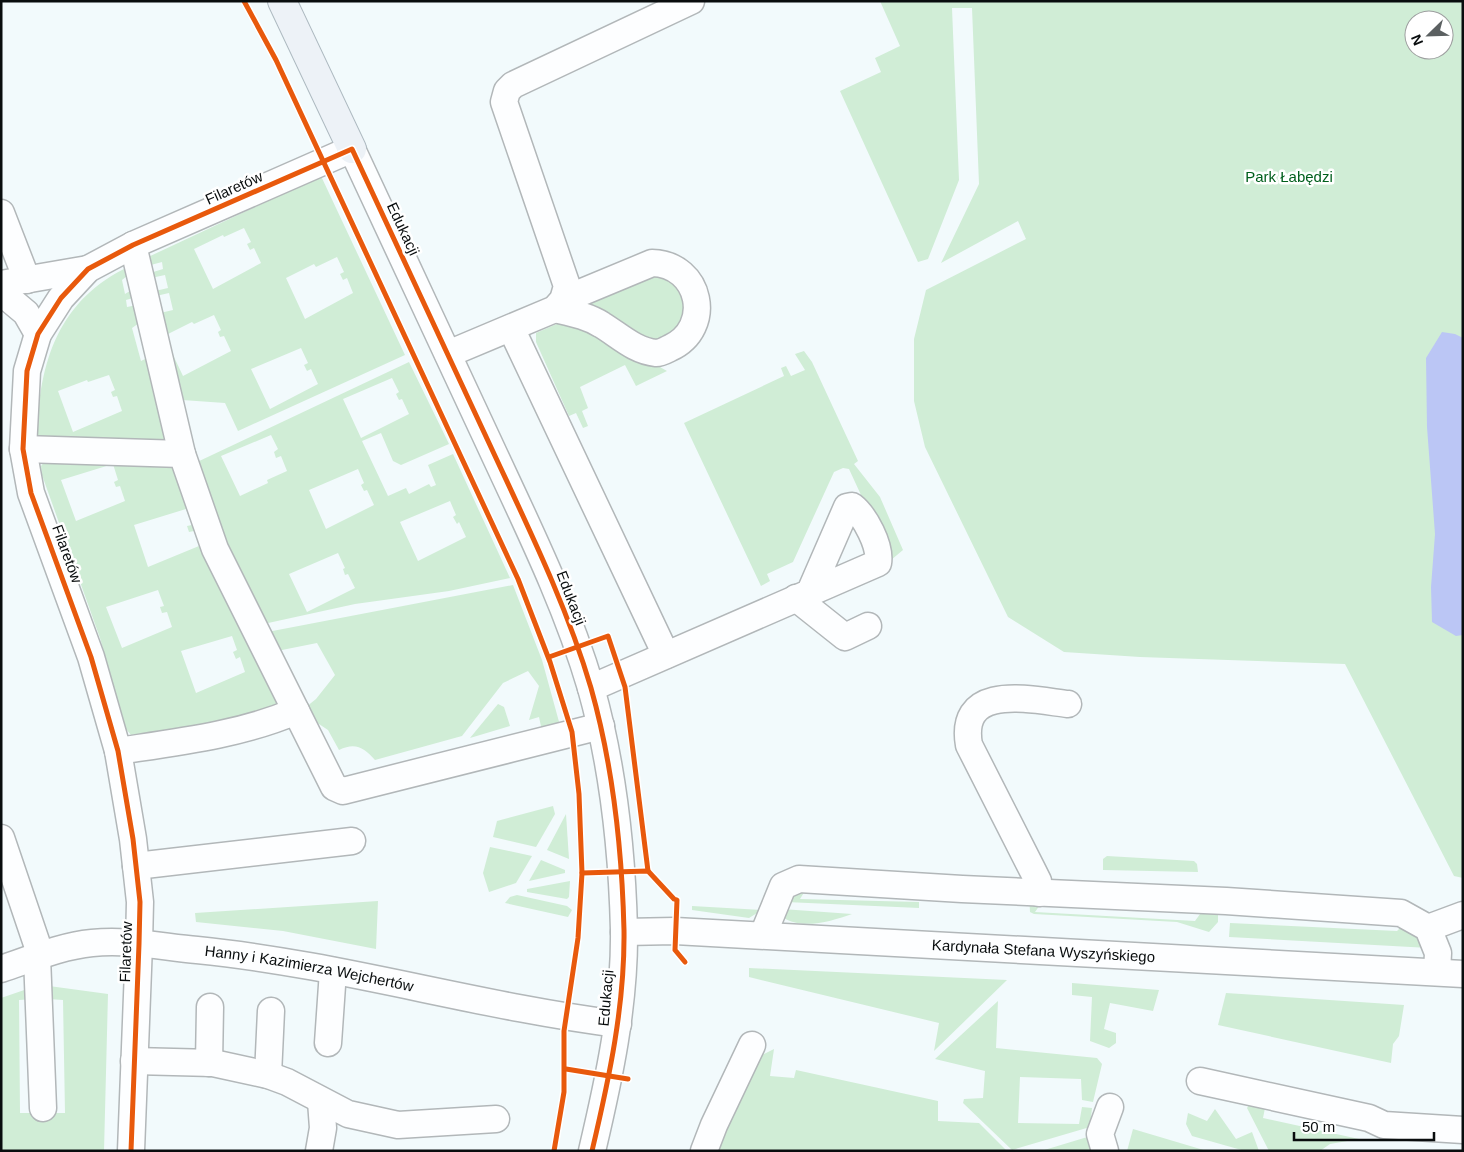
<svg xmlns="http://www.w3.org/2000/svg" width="1464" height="1152" viewBox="0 0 1464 1152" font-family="Arial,sans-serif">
  <rect width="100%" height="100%" fill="#f2fafc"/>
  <g fill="#d0edd6" fill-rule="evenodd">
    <path d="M880,1H1463V878L1454,876L1345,664L1140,657L1064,652L1008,617L925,447L914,401V339L926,290L1026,239L1018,221L941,263L979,184L972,8H952L959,180L928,259L918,262L840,91L881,72L875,58L900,46ZM1414,20H1444V50H1414Z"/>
    <path d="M321,176L405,355L238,431L225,403L182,400L177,396L157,319L160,313L173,310L169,293L156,296L155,291L168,288L165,275L151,278L150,273L163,269L162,262L147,266L146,258ZM244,228L251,242L247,244L250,250L254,248L261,263L213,289L194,249L223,235L224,237ZM337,257L344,272L340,274L343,280L347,278L353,293L305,319L286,278L314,264L316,267ZM214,315L221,330L218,332L220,337L224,336L231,351L183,376L164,336L192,322L194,324ZM301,348L308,363L304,365L307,371L311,369L318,384L270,409L251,369Z"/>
    <path d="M130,266L133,271L122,280L125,294L138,286L140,296L126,300L127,307L142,304L145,319L132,328L141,361L155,354L176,443L51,440L37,436C39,361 59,299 130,266ZM109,375L115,390L111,392L113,397L117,396L122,411L73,432L58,391L87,380L88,382Z"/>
    <polygon points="653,266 683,283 686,327 655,343 583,302"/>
    <polygon points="566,320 582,323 667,371 636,386 625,365 580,387 588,408 582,411 588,426 583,428 576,413 569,416 536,342 536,333"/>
    <polygon points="804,351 812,362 858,461 854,464 880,497 903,550 891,560 849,469 843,468 834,472 793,562 767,574 770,581 761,586 684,423 784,376 781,368 786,366 791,376 805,370 795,354"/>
    <path d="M409,362L449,444L401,465L393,461L381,433L362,441L388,496L406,488L409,494L429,484L431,487L436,485L428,465L453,454L510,578L449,591L355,604L259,625L226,558L195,463ZM392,378L399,392L396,394L399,400L402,399L409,414L361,438L343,399ZM271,435L278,449L274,452L276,458L281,456L287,471L267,480L268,483L240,496L221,456ZM358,469L364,483L361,485L364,491L367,490L374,505L326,529L309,490ZM450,501L456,515L453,517L457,524L459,522L466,537L418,561L400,522ZM338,553L345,568L343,569L345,575L348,574L355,588L307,612L289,574Z"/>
    <path d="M46,460L176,462L286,701L273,713L131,735L126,729L100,638L42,475L41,466ZM113,464L118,480L114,482L116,487L120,486L125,501L76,521L61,480ZM186,509L192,525L187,526L189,532L194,531L199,546L148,567L134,525ZM158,590L164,606L160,607L162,613L167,612L172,627L122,648L106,607ZM232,636L237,650L233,652L236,659L240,657L245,672L196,693L181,651Z"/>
    <path d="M513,585L542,660L561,729L542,731L539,717L529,720L539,686L528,671L503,683L462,736L375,760C364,748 356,742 339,750L328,730L313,720L306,707L316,699L335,675L317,643L272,652L262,633Z"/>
    <polygon points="498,704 504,707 510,726 470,738"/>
    <polygon points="553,806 555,814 536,847 493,837 497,821"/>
    <polygon points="566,814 569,859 547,850"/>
    <polygon points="490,847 532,856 516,883 489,892 483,873"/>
    <polygon points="1107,856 1194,861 1197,864 1198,872 1103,870 1103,859"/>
    <polygon points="541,860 565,870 565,873 529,881"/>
    <polygon points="570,881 569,897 567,899 527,892 527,889"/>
    <polygon points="808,886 800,899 919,902 919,908 786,902 791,894"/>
    <polygon points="517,895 567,906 572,910 568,917 505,903 510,897"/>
    <polygon points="1029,895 1044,899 1035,912 1195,921 1203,910 1218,908 1218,922 1209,932 1177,922 1034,914 1030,912"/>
    <polygon points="378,901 376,949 283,931 196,922 195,913"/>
    <polygon points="692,906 762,910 749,918 692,910"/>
    <path d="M782,909L852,914C832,921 803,930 784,918Z"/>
    <polygon points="1409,919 1429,948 1229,937 1230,923 1397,931"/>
    <polygon points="749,968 1007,980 934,1051 939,1023 749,977"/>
    <polygon points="1072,983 1159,990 1153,1011 1110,1003 1104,1029 1116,1033 1116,1043 1109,1048 1090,1041 1092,997 1072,995"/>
    <polygon points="49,986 108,994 104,1151 1,1151 1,998 33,987 34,999 19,1000 20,1113 65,1113 63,1000 48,999"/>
    <polygon points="1226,993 1404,1005 1399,1036 1393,1044 1391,1063 1218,1025"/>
    <polygon points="998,1001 996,1048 1097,1058 1102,1064 1093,1102 1082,1100 1081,1079 1020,1077 1018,1123 1079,1124 1082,1107 1092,1108 1090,1127 1012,1150 963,1103 964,1099 983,1098 985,1071 935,1059"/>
    <polygon points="774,1049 770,1076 794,1078 796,1070 938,1101 938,1121 979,1123 1007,1151 714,1151 737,1100 762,1055"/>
    <polygon points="1251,1102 1266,1103 1263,1118 1359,1139 1330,1144 1320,1151 1269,1151 1247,1108"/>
    <polygon points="1215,1109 1236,1139 1252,1132 1259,1151 1245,1151 1192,1136 1186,1124 1188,1113 1207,1121"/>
    <polygon points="1133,1129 1207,1151 1127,1151"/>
    <polygon points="1094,1135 1099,1151 1041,1151"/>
  </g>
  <polygon fill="#bbc6f5" points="1442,332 1455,334 1463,338 1463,635 1456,636 1432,622 1431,587 1435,534 1427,427 1426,358"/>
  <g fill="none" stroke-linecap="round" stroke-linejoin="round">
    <defs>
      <g id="minor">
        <polyline points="1,213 27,280"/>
        <polyline points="133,245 182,454"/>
        <polyline points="1,284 88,269"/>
        <polyline points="1,292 26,313 38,334"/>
        <path d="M555,309C572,313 588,316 602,325C620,336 635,351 656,353C661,353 666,350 670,348C714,328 701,264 652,263L563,300"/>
        <polyline points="511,328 666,655"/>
        <polyline points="448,354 555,309 563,300 567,286 504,102 507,91 513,85 691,1"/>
        <polyline points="23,449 182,454 215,549 296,711"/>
        <polyline points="796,598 845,637 868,626"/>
        <path d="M591,688L878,563C881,546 865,516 852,506L847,507L810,592"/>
        <path d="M118,751C178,742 240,735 296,711L334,787L343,791L601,726"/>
        <polyline points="1,838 41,956"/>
        <polyline points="136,866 352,841"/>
        <path d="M1039,893L1038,881L1033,871L969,745C958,682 1032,700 1068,704"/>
        <polyline points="1428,928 1463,915"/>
        <path id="s1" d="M624,932L675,931L1463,974"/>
        <polyline points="763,935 783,886 799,879 962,889 1226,901 1401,913 1428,928 1438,953 1437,972"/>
        <polyline points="37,957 43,1108"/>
        <path id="s2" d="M1,969C31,959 61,946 92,943C126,939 163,947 197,950C339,964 476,1006 618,1024"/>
        <polyline points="328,1043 333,971"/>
        <polyline points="134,1061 213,1063 268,1075 287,1082 348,1114 398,1125 496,1119"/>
        <polyline points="209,1063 210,1007"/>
        <polyline points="268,1075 271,1011"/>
        <polyline points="1200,1081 1369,1118 1384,1125 1463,1130"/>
        <path d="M131,1151L139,944L140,902L133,839L118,751L91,657L31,493L23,449L27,371L38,334L61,298L88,269L133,245L352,149C398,247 443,345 489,443C526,523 566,603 591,688C613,766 622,850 624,930C625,1005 609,1079 592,1151"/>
        <polyline points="319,1151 323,1128 321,1101"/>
        <polyline points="704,1151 714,1125 752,1045"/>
        <polyline points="1105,1151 1100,1134 1110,1107"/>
      </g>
      <polyline id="major" points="282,1 352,149"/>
    </defs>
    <use href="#minor" stroke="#b2b7b9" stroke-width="29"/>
    <use href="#major" stroke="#aebac1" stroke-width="30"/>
    <use href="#minor" stroke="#fdfeff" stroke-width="26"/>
    <use href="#major" stroke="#edf2f7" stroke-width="28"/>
    <defs>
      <g id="cycleway">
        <polyline points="244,1 276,60 518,579 550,662 572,732 579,794 582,873 578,938 564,1031 564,1092 554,1151"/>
        <polyline points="549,657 608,636 625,687 648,871"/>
        <polyline points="582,873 648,871 674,899 677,900 675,950 685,962"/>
        <polyline points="566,1069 628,1079"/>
        <path d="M131,1151L139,944L140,902L133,839L118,751L91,657L31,493L23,449L27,371L38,334L61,298L88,269L133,245L352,149C398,247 443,345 489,443C526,523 566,603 591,688C613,766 622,850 624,930C625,1005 609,1079 592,1151"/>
      </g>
    </defs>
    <use href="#cycleway" stroke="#fff" stroke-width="8"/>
    <use href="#cycleway" stroke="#e8590c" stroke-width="5"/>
  </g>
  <g text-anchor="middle" stroke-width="5" stroke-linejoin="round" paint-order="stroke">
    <g font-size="15" fill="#015f1c" stroke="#fff">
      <text x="1289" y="182">Park Łabędzi</text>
    </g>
    <g font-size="15" fill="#090d0e" stroke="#fff">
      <text transform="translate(234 188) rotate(-24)" y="5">Filaretów</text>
      <text transform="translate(403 229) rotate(65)" y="5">Edukacji</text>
      <text transform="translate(67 554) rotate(70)" y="5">Filaretów</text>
      <text transform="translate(571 598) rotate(69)" y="5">Edukacji</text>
      <text dy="5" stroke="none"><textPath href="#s1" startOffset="420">Kardynała Stefana Wyszyńskiego</textPath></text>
      <text transform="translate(126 952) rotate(-88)" y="5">Filaretów</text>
      <text dy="5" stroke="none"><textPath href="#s2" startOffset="314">Hanny i Kazimierza Wejchertów</textPath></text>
      <text transform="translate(606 998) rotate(-85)" y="5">Edukacji</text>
    </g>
  </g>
  <rect width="1464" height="1152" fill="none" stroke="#090d0e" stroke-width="5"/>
  <g transform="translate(1429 35) rotate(247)"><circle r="24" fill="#ffffff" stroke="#9d9e9f"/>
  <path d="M0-4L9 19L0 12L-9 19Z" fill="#5b6061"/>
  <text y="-8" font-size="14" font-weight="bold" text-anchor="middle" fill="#090d0e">N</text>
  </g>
  <path d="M1294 1132v8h140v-8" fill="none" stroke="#090d0e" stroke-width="2.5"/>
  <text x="1302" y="1132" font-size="15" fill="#090d0e" stroke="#ffffff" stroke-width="4" paint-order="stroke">50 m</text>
</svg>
